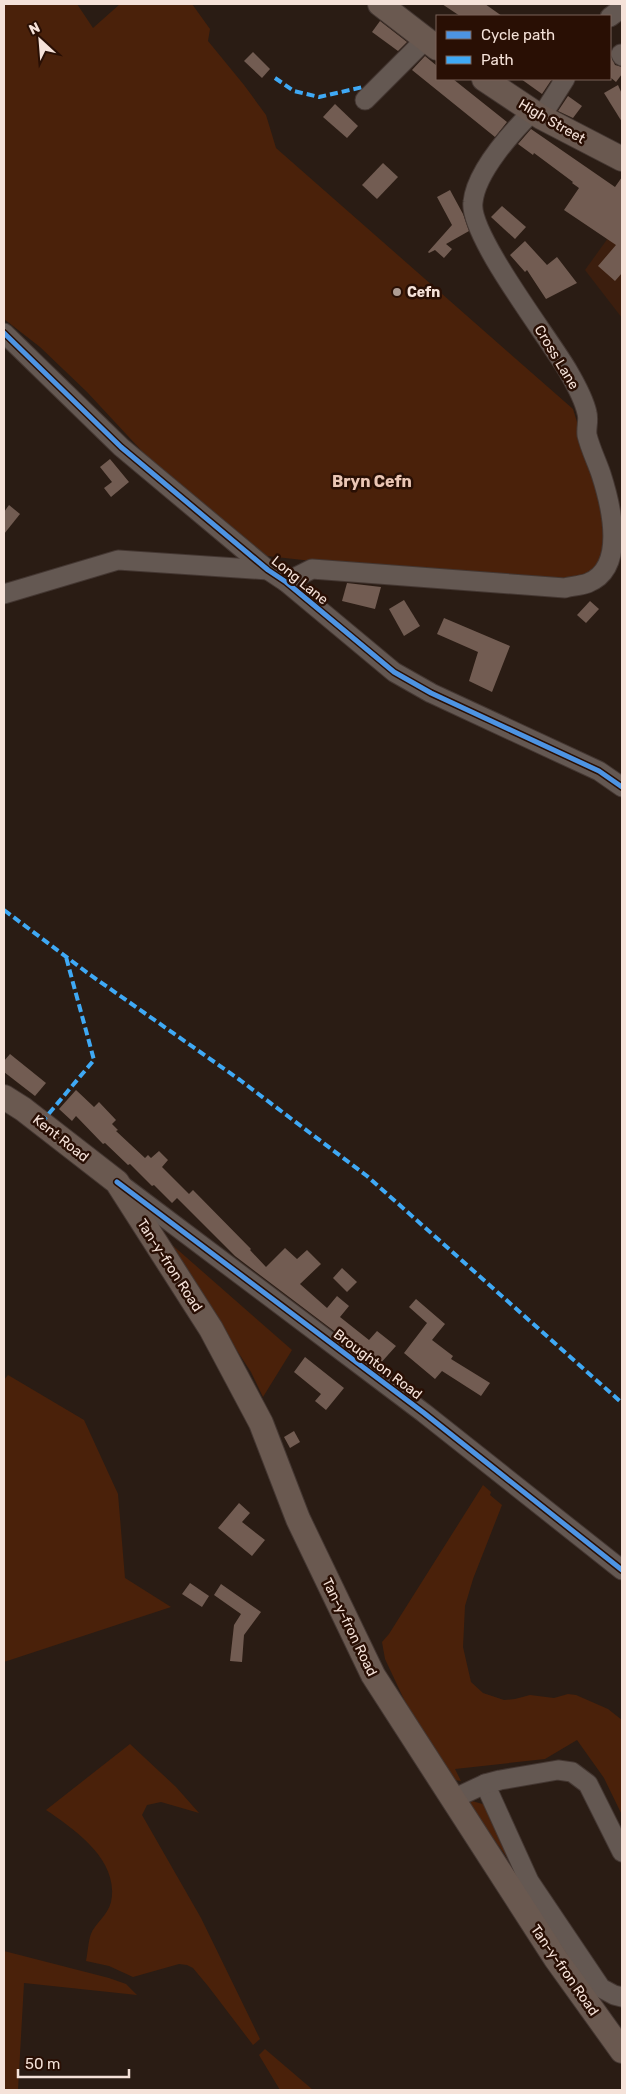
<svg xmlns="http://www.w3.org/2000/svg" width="626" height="2094" viewBox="0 0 626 2094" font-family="Rubik,sans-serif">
  <rect width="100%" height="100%" fill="#2a1c14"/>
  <polygon fill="#3c1e0e" points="621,220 622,222 622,318 585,270"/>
  <g fill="#4a210a">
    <polygon points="4,4 77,4 93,28 120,4 192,4 210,29 208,41 244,85 266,115 276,148 573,409 608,522 603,558 594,574 570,581 312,561 267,556 153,463 87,392 40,347 4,319"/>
    <polygon points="162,1236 292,1350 263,1397 251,1372"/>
    <polygon points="8,1375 84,1420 118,1494 125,1578 171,1607 4,1662 4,1380"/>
    <polygon points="483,1485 491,1492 490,1495 502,1505 473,1579 465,1606 463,1647 471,1682 483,1693 504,1700 515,1699 530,1695 554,1698 568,1694 576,1695 608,1709 622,1720 622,1815 604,1778 577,1740 545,1759 455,1769 461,1781 449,1779 425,1744 385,1659 382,1642 389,1634"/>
    <path d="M130,1744L176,1787L199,1813L161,1802L147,1805L142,1815L201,1918L260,2039L253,2045L208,1986L193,1968L187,1965L179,1964L133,1977L109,1966L86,1961C88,1952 88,1942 91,1934C94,1925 108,1915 111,1902C120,1860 74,1829 46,1810Z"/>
    <polygon points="471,1798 472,1801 486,1805 522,1878 467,1802"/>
    <polygon points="4,1951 109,1978 126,1984 137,1995 24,1983 18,2090 4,2090"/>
    <polygon points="265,2049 313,2090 280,2090 259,2055"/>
  </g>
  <g fill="#725c52">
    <polygon points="442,4 485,4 502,16 460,16"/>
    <polygon points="380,21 407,42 398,51 372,32"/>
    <polygon points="253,52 270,69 262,78 244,61"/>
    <polygon points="610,54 615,65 622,67 622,74 616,82 610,77"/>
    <polygon points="425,56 437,66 437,79 453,79 507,122 495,137 412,70"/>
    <polygon points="521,79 552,79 542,94"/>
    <polygon points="618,85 622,94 622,122 604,93"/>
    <polygon points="568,96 582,106 573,118 558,111"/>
    <polygon points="335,104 358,126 347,138 323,117"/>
    <polygon points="531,129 615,187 622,177 622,273 615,281 598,266 616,245 564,210 579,188 572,183 573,182 534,153 533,155 518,144"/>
    <polygon points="383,163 398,177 377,199 362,185"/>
    <polygon points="450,190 463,214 469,231 446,244 452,249 444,258 435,250 429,253 428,252 452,225 437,197"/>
    <polygon points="502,206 526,227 515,239 491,217"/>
    <polygon points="525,241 547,265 557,257 577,283 546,299 527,270 525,272 510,255"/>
    <polygon points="110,459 129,482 111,497 104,488 112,482 100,467"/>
    <polygon points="9,505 20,514 4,534 4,512"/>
    <polygon points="347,583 381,587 375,609 342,601"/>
    <polygon points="404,600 420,626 404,636 389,609"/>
    <polygon points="590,601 599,609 586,623 577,615"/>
    <polygon points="444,618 510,646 492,692 469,681 478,652 437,634"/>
    <polygon points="10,1054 46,1083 35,1096 4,1072 4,1061"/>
    <polygon points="76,1090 94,1107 99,1102 116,1120 112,1124 118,1130 116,1131 145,1158 148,1155 151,1158 159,1151 168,1160 162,1167 189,1194 193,1190 251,1249 250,1250 266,1267 285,1248 297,1259 307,1250 321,1264 300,1284 327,1308 337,1296 349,1306 340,1317 369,1340 377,1331 396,1346 379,1365 235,1256 177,1198 172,1203 154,1185 152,1186 130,1164 128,1165 105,1143 103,1144 76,1116 72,1121 59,1109"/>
    <polygon points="342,1268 357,1282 347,1292 333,1278"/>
    <polygon points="416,1299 445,1324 432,1340 453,1356 451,1359 490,1383 481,1396 442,1371 435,1379 404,1353 427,1323 409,1307"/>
    <polygon points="305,1357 344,1388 326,1410 315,1401 321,1394 294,1372"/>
    <polygon points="294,1431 300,1442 290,1448 284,1437"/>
    <polygon points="239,1503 250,1513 242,1522 265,1540 252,1556 218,1528"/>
    <polygon points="190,1583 209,1596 202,1607 182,1594"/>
    <polygon points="221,1584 261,1612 244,1635 242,1662 230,1661 234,1625 241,1614 214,1595"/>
  </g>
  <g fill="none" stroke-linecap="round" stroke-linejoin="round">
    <defs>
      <g id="minor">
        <polyline points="610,17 622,8"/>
        <polyline points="621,54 622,56"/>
        <polyline points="365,100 425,40"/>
        <polyline points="541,117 565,79"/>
        <polyline points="4,333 121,447 268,570 286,582 394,672 431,693 599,771 622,787"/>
        <path d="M286,582L312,569L565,588C572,586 580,586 588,583C626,568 612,508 601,474C597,462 590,448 587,435C586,428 589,420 587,413C584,399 575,383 568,371C549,338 468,234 473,202C476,172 512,132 533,111"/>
        <polyline points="4,594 118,560 268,570"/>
        <polyline points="124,1187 424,1413 622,1570"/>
        <polyline points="485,1784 529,1881 601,1988 614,1995 622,1997"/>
        <polyline points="453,1799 485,1784 500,1780 558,1770 572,1772 588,1784 622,1852"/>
      </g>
      <g id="major">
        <polyline points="380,4 437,48"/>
        <polyline points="484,79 541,117 622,159"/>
        <polyline points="4,1097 23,1109 117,1182 211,1329 261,1423 298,1519 373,1675 556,1959 622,2051"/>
      </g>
    </defs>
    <use href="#minor" stroke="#443732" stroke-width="21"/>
    <use href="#major" stroke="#443732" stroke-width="26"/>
    <use href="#minor" stroke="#645852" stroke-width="19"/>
    <use href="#major" stroke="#6a5950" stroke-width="24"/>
    <g stroke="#3fa9f5" stroke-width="4" stroke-dasharray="8 4" stroke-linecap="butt">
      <polyline points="275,78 294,91 319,97 363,87"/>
      <polyline points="4,910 89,974 240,1080 367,1176 622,1403"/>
      <polyline points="41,1123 94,1060 66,957"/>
    </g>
    <defs>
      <g id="cycleway">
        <polyline points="4,333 121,447 268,570 286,582 394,672 431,693 599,771 622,787"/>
        <polyline points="117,1182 424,1413 622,1570"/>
      </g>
    </defs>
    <use href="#cycleway" stroke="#290f04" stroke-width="8"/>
    <use href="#cycleway" stroke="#4d94e3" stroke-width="5"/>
  </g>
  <circle fill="#ae9d94" stroke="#290f04" stroke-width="2" cx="397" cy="292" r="5"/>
  <g text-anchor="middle" stroke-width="5" stroke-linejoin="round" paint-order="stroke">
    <g font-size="14" fill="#f5e2d9" stroke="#290f04">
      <text transform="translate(552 121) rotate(30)" y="5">High Street</text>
      <text transform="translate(557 357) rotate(59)" y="5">Cross Lane</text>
      <text transform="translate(300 580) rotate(39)" y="5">Long Lane</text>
      <text transform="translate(61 1138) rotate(38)" y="5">Kent Road</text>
      <text transform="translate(170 1265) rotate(57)" y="5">Tan-y-fron Road</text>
      <text transform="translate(378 1364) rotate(37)" y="5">Broughton Road</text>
      <text transform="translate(350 1627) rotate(64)" y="5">Tan-y-fron Road</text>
      <text transform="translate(565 1970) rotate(55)" y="5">Tan-y-fron Road</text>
    </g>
    <g font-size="14" font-weight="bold" fill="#f5e2d9" stroke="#290f04" text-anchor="start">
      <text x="407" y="297">Cefn</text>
    </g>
    <g font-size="16" font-weight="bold" fill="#eac6b5" stroke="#290f04">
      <text x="372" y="487">Bryn Cefn</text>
    </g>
  </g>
  <rect width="626" height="2094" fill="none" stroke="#f5e2d9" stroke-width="10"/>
  <rect x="436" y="15" width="175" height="65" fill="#290f04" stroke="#7b6359"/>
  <rect x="446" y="31" width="25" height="8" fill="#4d94e3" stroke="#7b6359"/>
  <text x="481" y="40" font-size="15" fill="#f5e2d9">Cycle path</text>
  <rect x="446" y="56" width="25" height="8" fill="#3fa9f5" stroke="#7b6359"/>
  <text x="481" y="65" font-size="15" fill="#f5e2d9">Path</text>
  <g transform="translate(40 40) rotate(334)" stroke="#290f04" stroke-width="4" paint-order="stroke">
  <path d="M0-4L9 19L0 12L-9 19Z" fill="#f5e2d9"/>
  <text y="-8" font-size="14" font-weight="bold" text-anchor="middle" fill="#f5e2d9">N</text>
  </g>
  <path d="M18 2069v8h111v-8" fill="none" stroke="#f5e2d9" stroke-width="2.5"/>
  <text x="25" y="2069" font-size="15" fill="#f5e2d9" stroke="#290f04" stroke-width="4" paint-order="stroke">50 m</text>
</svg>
